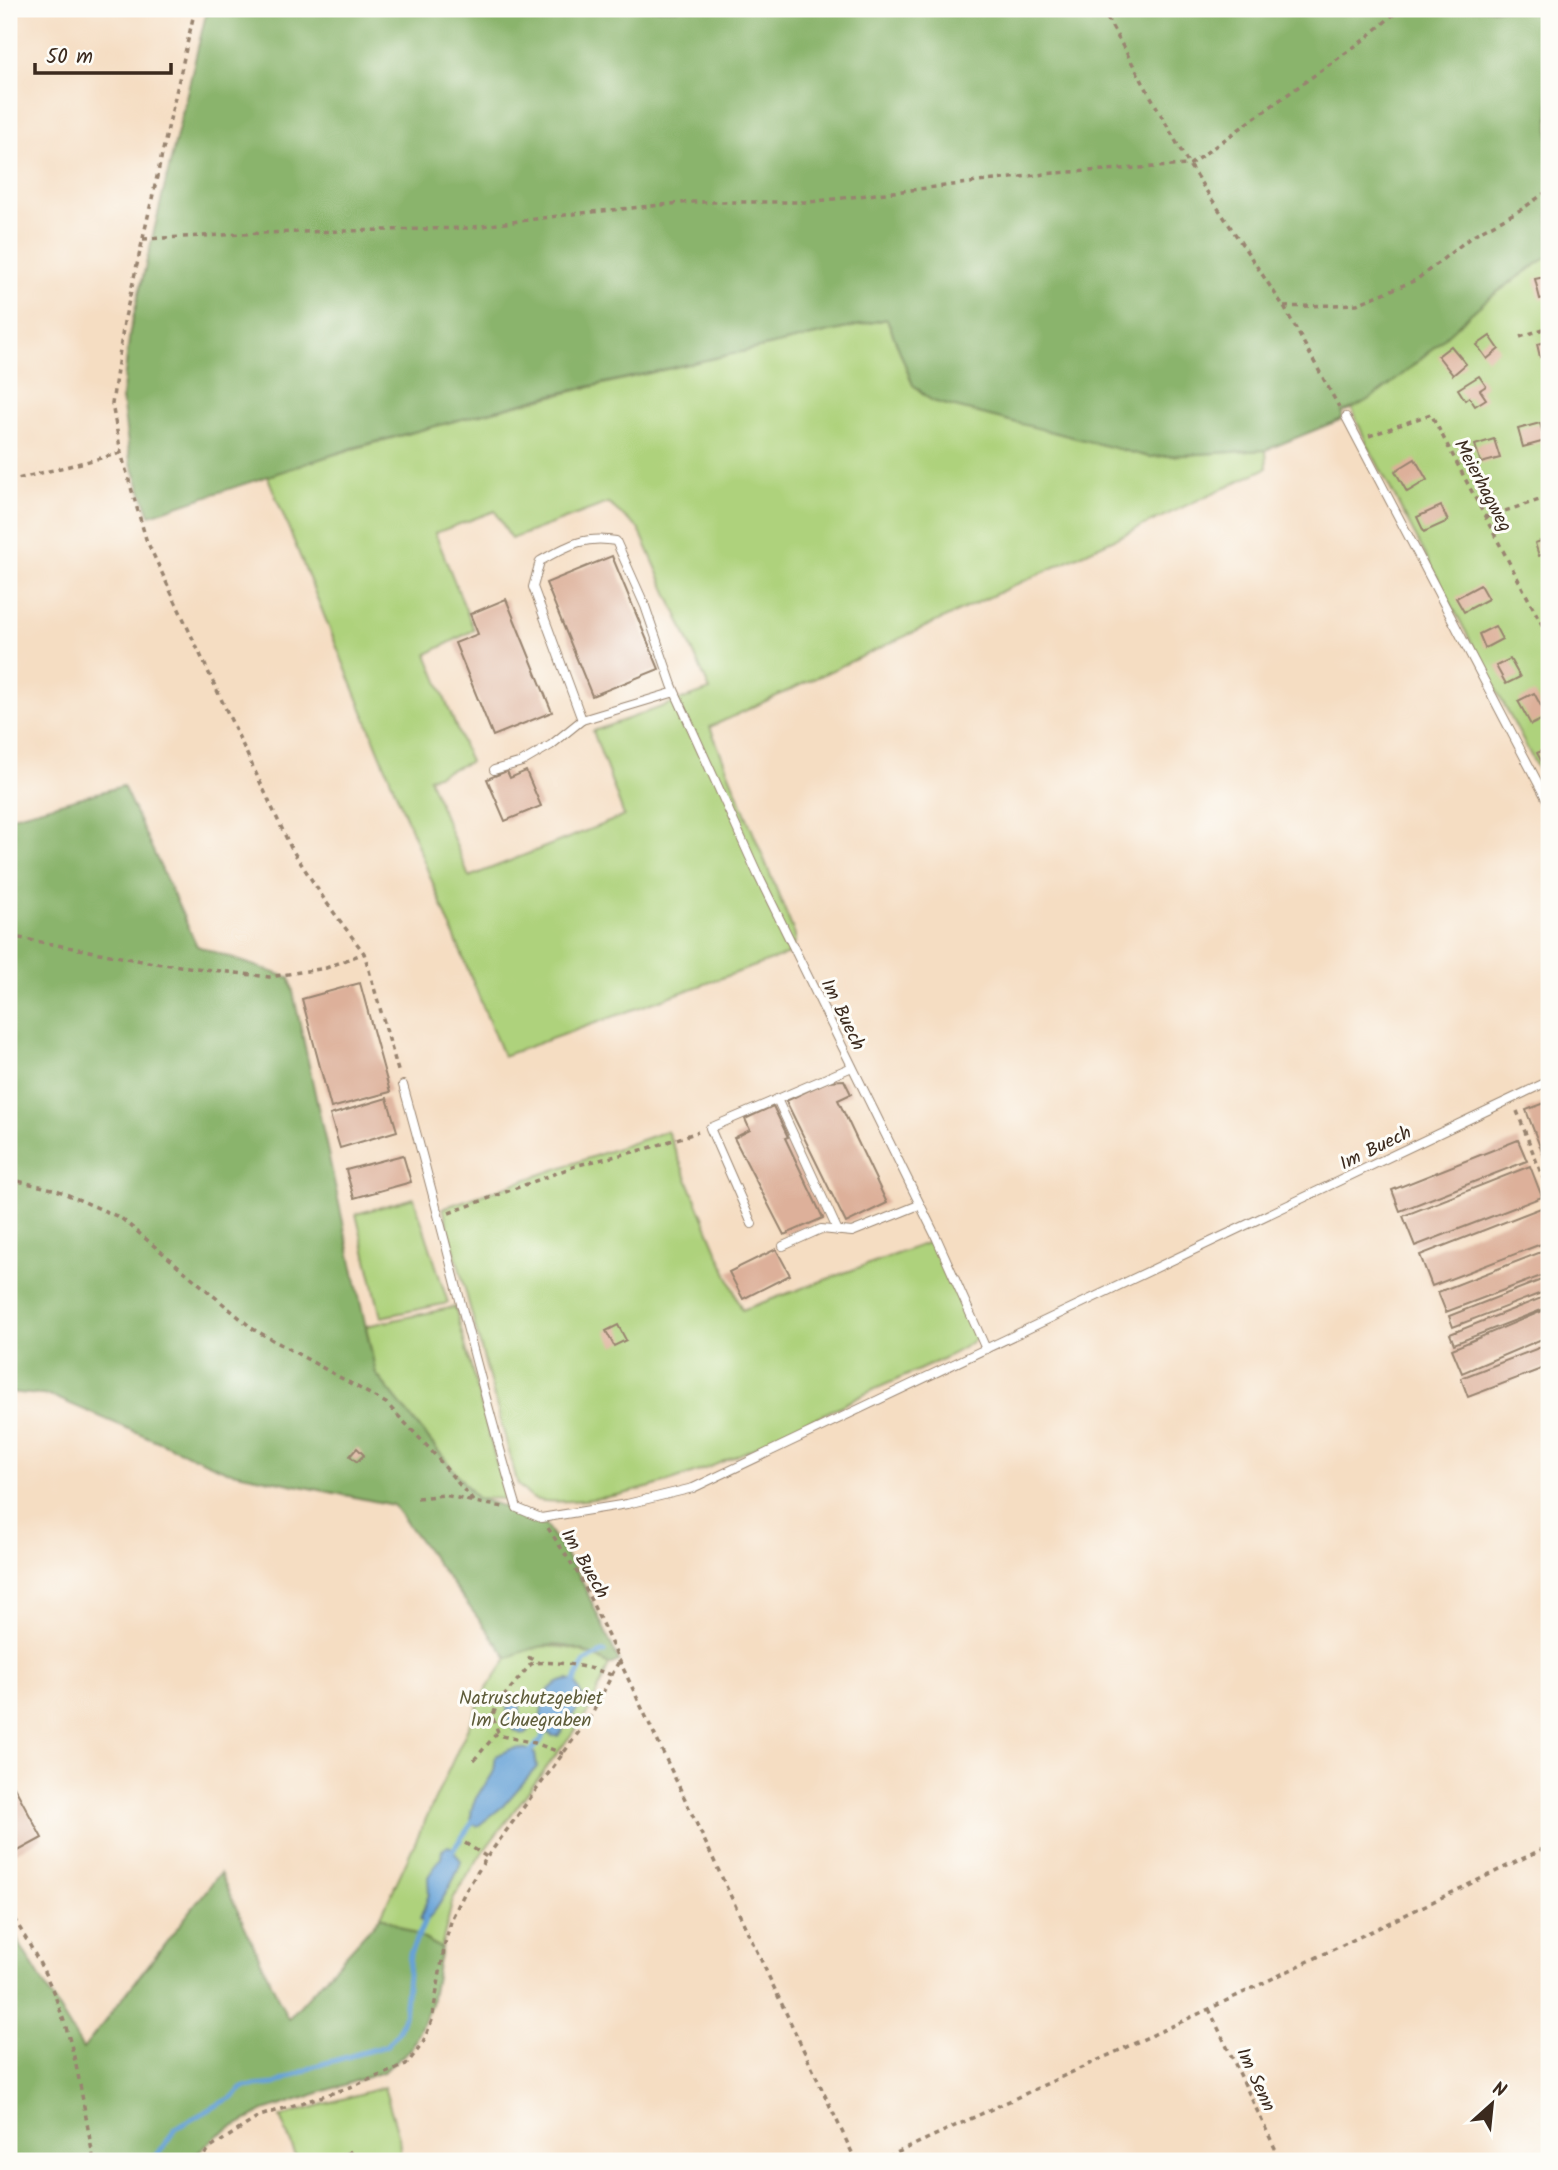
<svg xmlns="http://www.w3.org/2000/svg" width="1558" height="2170" viewBox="0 0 1558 2170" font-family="Kalam,sans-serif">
  <rect width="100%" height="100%" fill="#fdfcf7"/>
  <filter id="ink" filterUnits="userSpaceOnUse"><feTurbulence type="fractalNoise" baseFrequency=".0143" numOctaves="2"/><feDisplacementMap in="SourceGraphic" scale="14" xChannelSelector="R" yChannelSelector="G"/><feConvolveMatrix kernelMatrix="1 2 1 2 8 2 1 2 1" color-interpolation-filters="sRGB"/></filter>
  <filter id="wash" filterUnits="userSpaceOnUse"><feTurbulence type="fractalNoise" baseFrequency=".00686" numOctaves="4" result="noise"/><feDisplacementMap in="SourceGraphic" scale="28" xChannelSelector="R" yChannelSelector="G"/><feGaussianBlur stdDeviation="1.57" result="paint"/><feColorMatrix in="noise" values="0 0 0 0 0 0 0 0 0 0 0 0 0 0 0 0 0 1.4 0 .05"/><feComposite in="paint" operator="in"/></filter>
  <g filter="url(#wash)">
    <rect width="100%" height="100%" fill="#f5ddc2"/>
    <g fill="#aed27c" stroke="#747e4d" stroke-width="2" fill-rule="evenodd">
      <polygon points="1549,256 1549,790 1366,442 1352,409 1380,392 1485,301"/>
      <path d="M887,319L913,385L1149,457L1266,450L1267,468L710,727L795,935V941L789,954L503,1056L267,475C471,411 679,366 887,319ZM608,503L639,529L710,690L593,731L624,816L469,877L429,778L470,762L427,654L474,630L435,533L495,511L511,539Z"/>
      <path d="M667,1131L742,1310L932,1241L977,1337C965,1352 895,1380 873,1390C779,1435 677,1495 571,1501C561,1501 544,1503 534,1499C528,1496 523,1489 518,1485L443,1208Z"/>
      <polygon points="414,1198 448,1303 381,1317 356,1214"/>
      <polygon points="455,1307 506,1499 476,1498 376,1374 366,1326"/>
      <path d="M532,1646C563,1646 582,1647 609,1665L589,1711L480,1856L453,1899L441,1948L381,1916L485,1691L508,1658Z"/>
      <polygon points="384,2087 399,2137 401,2161 298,2161 280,2117"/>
    </g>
    <g fill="#8ab46c" stroke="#626f45" stroke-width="2">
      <path d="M309,9H1549V256C1527,271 1503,286 1483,303C1448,332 1383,401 1342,412V419L1266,450L1149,457L932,401L913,385L887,319L556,394L353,448L150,515L130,460L122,399L130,331L206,14Z"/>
      <path d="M123,786L197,946L290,978L376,1374L476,1498L541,1518L579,1575L619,1661L609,1665C574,1641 546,1639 508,1658L393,1505L227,1471L52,1396L9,1392V817Z"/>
      <polygon points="220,1873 288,2019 381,1916 441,1948 431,2004 411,2049 383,2072 264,2111 219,2134 189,2161 9,2161 9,1926 83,2049"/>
    </g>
    <g fill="#66a2d7" stroke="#50667a" stroke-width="2">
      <path d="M568,1680L575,1682L584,1700L558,1736H553L540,1729C541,1706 541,1685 568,1680Z"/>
      <path d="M516,1702L520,1704V1714L529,1729L525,1734C510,1733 505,1719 508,1706Z"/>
      <path d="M517,1748L526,1749L535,1754L537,1767L503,1806L478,1826L472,1824C467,1801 483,1791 493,1773C496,1767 494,1762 496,1756L508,1750Z"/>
      <path d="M448,1846L453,1848L461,1861C458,1874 435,1915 424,1923L420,1919L429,1894L428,1877L441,1857L442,1850Z"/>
    </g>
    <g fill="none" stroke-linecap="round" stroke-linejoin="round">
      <g stroke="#66a2d7" stroke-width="5">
        <polyline points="571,1688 585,1661 604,1652"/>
        <polyline points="527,1755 541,1740 548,1726"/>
        <polyline points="450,1854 475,1819"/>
        <polyline points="153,2161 176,2128 234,2096 244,2087 275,2084 315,2066 386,2046 399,2031 404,2016 410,1954 426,1919"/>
      </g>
    </g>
    <g id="blocks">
      <g fill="#ddb09a">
        <polygon points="1549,276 1549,297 1540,299 1535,279"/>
        <polygon points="1490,336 1499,349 1487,359 1477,345"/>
        <polygon points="1549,341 1549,355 1540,357 1537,344"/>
        <polygon points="1451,346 1466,364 1453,375 1438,356"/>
        <polygon points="1479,376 1486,386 1480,390 1486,399 1475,406 1469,397 1465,400 1458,389"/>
        <polygon points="1540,423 1545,441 1523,447 1518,429"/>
        <polygon points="1494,439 1500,458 1481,463 1475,445"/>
        <polygon points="1415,459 1427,480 1407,492 1395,471"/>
        <polygon points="1441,506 1448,521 1424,532 1417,517"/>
        <polygon points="1549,538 1549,563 1546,553 1539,556 1535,543"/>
        <polygon points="612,556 659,669 592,696 546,583"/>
        <polygon points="1480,585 1488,599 1464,612 1456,598"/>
        <polygon points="506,599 552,712 493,736 455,643 478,634 470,614"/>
        <polygon points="1495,626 1502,639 1485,648 1479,634"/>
        <polygon points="1510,659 1520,677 1506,684 1496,666"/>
        <polygon points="1534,693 1547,717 1531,725 1518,701"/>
        <polygon points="1549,747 1549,765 1545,768 1537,753"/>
        <polygon points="507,771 510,778 526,771 541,806 505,821 487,779"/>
        <polygon points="360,983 390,1092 331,1108 302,999"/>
        <polygon points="844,1080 851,1094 838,1100 887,1203 846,1223 786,1101 828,1081"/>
        <polygon points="387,1098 397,1131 340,1148 330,1115"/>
        <polygon points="1545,1103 1549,1113 1549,1170 1526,1110"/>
        <polygon points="773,1106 788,1137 785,1138 823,1218 784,1235 734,1138 750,1130 745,1119"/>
        <polygon points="1518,1140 1527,1161 1400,1211 1392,1190"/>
        <polygon points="403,1155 411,1182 354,1198 346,1170"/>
        <polygon points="1530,1166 1542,1197 1415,1246 1403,1216"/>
        <polygon points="1546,1206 1549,1215 1549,1241 1432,1286 1420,1255"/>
        <polygon points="776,1249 790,1275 743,1299 729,1272"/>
        <polygon points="1549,1249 1549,1273 1446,1312 1438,1292"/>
        <polygon points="1549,1277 1549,1290 1453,1327 1449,1316"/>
        <polygon points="1549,1295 1549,1307 1454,1344 1450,1334"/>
        <polygon points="1547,1309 1549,1309 1549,1336 1462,1373 1452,1349"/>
        <polygon points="618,1325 626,1340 614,1346 606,1331"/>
        <polygon points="1549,1344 1549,1366 1468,1397 1461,1378"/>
        <polygon points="357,1448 364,1455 357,1462 350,1456"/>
        <polygon points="9,1777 42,1838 9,1856"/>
        <polygon points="350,2151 356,2161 343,2161 340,2156"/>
      </g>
    </g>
  </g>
  <g filter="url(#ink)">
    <use href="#blocks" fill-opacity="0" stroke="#988470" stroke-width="2"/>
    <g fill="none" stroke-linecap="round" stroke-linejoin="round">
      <defs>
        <g id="lane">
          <polyline points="1346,417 1549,804"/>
          <path d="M675,692L582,720L533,587L540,561C567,546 584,535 616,541L645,606L672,685L675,692L758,875L937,1239L986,1349"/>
          <polyline points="494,770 522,762 551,745 582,720"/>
          <path d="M403,1085C443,1226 475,1368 517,1508L541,1518L627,1504L693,1488L1549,1081"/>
          <polyline points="777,1099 838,1231"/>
          <polyline points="752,1224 710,1128 852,1067"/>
          <polyline points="783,1246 821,1229 852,1232 919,1205"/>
        </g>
      </defs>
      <use href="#lane" stroke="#988470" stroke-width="10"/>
      <g stroke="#988470" stroke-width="3.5" stroke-dasharray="5 5" stroke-linecap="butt">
        <polyline points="195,9 124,322 112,404 121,453 146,539 291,848 326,902 364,953 399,1074"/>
        <polyline points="1102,9 1189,165 1284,307 1339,407"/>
        <polyline points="143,239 261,233 467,228 573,214 692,202 809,202 1054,173 1189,165 1365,39 1400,9"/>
        <polyline points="1284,307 1357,304 1416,280 1475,234 1522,209 1549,190"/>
        <polyline points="1520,337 1549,327"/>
        <polyline points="1369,436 1431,414 1549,638"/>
        <polyline points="9,481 121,453"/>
        <polyline points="1486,517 1549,497"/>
        <polyline points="9,936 147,962 269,977 326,968 364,953"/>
        <polyline points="1517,1111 1549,1194"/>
        <polyline points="9,1179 57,1190 121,1218 253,1329 386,1403 429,1448 474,1502 504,1507"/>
        <polyline points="449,1213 578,1165 646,1149 698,1132"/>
        <polyline points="417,1498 445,1495 474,1502"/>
        <polyline points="548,1528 579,1575 856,2161"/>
        <polyline points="528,1657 538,1662"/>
        <path d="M564,1754L535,1743L502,1736L498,1732L492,1716L499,1702L531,1664C551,1659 592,1667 611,1675"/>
        <polyline points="474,1760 498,1732"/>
        <polyline points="465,1843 487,1857"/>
        <path d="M9,1910C28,1942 48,1974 60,2010C78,2058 84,2111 94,2161"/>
        <polyline points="1209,2009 1281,2161"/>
        <polyline points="197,2161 212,2147 260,2116 348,2088 406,2065 423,2043 432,2020 445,1943 452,1918 465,1892 487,1857 592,1714 619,1661"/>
        <polyline points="879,2161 1209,2009 1549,1846"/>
      </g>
      <use href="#lane" stroke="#fff" stroke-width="8"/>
    </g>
  </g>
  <g text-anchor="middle" stroke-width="6" stroke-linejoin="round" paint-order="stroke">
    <g font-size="19" fill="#3b2a1e" stroke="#fdfcf7">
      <text transform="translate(1484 485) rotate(62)" y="7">Meierhagweg</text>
      <text transform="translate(844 1014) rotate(64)" y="7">Im Buech</text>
      <text transform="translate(1375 1147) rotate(-26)" y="7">Im Buech</text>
      <text transform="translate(586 1563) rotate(60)" y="7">Im Buech</text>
      <text transform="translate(1257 2079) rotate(65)" y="7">Im Senn</text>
    </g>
    <g font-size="19" fill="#5e5c3a" stroke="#fdfcf7">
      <text x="531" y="1704">Natruschutzgebiet<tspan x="531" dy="22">Im Chuegraben</tspan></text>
    </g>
  </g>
  <rect width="1558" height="2170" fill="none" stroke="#fdfcf7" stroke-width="35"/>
  <g transform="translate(1492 2104) rotate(27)" stroke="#fdfcf7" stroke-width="5" paint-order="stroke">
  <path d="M0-5L12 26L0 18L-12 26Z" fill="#3b2a1e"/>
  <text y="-10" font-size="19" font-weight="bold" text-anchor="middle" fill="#3b2a1e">N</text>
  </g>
  <path d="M35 63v10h136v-10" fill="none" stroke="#3b2a1e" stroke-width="3.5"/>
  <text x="46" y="63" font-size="21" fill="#3b2a1e" stroke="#fdfcf7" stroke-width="5" paint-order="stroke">50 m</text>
</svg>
